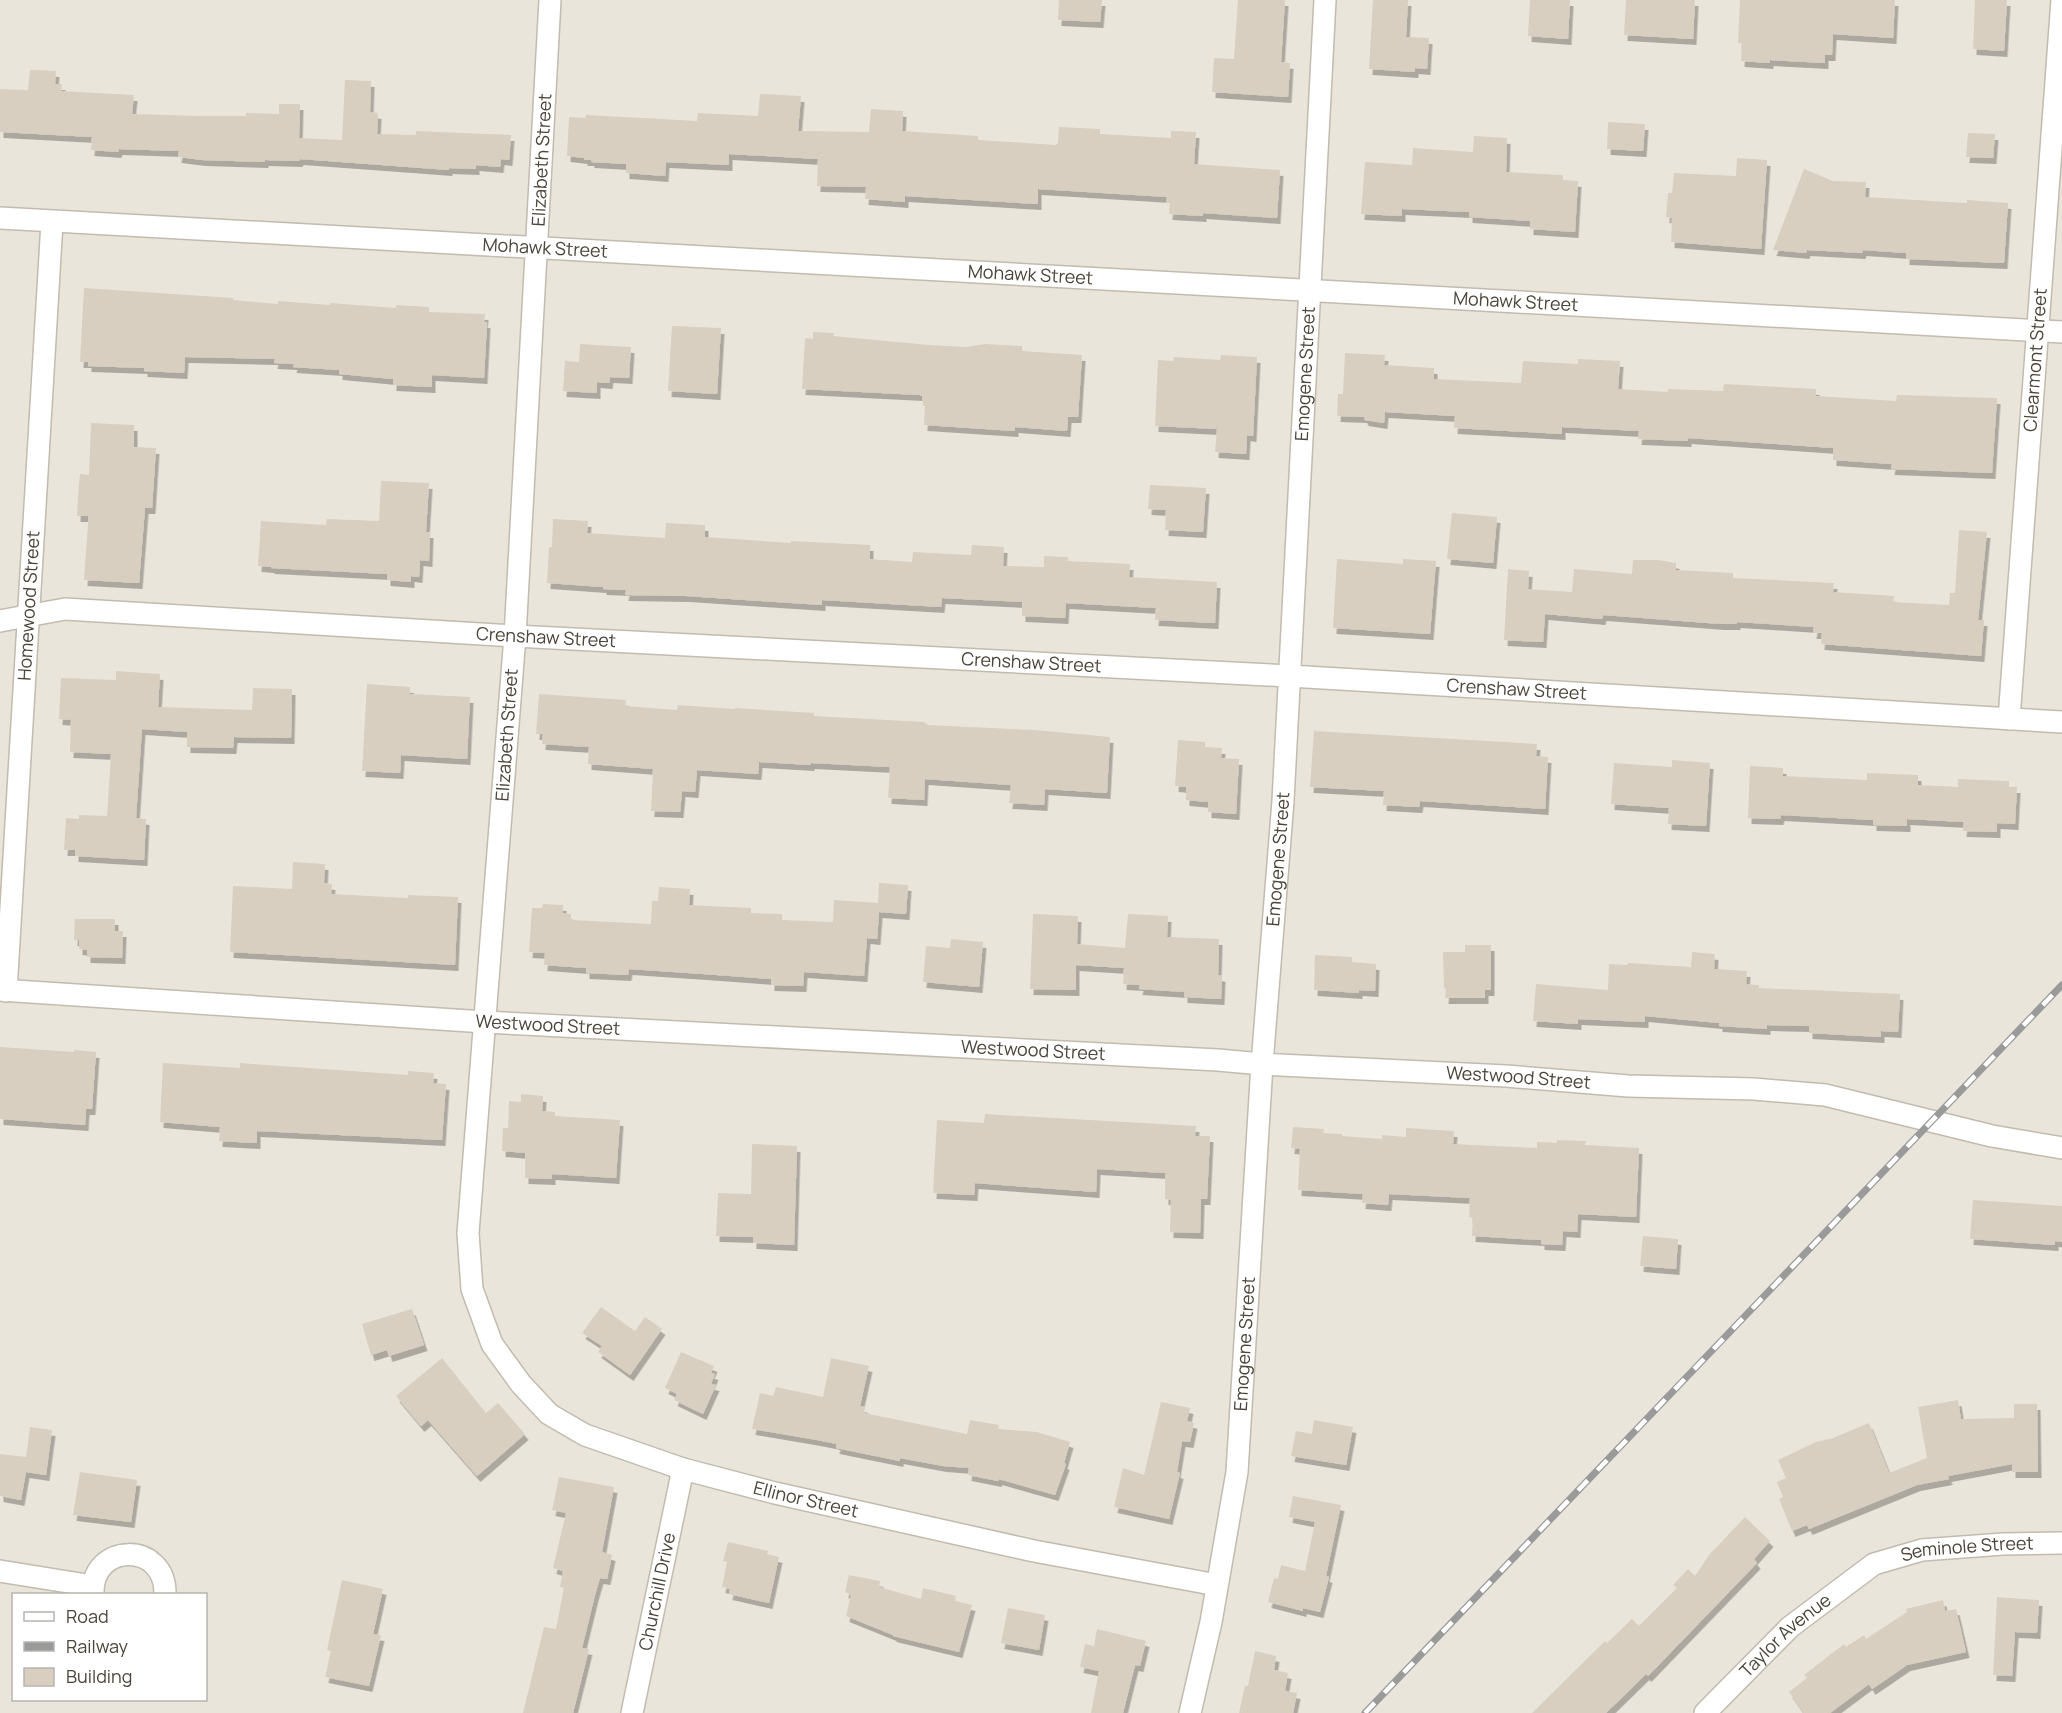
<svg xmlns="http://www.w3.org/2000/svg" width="2062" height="1713" viewBox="0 0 2062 1713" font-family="Manrope,sans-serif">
  <defs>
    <filter id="shadow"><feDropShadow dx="3.5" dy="6" stdDeviation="0" flood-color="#0004"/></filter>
  </defs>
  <rect width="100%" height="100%" fill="#f6f3ec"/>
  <path fill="#eae5da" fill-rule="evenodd" d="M0,0H2062V1713H0ZM14,1594H206V1700H14Z"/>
  <g fill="#d8cfc1" filter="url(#shadow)">
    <polygon points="1059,0 1102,0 1100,22 1058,20"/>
    <polygon points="1238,0 1285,0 1281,62 1290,63 1288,97 1212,92 1214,58 1234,59"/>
    <polygon points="1373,0 1408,0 1406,37 1429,38 1427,69 1415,68 1415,72 1369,69"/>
    <polygon points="1530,0 1570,0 1568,39 1528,36"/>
    <polygon points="1626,0 1695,0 1693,39 1624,35"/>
    <polygon points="1740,0 1895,0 1893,38 1833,34 1832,55 1825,55 1825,63 1770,60 1770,63 1741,61 1742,43 1738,43"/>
    <polygon points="1975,0 2007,0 2004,51 1973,49"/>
    <polygon points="30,70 56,71 55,84 62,84 61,91 134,95 132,114 200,116 246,116 246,113 279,114 279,104 300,104 299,138 342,140 345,80 371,81 370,112 378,113 377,134 416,135 416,131 511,135 509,160 501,159 500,167 476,165 476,169 449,168 449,170 300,159 299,161 265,160 265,162 202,160 178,157 179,151 119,149 118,152 91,150 92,137 0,132 0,89 28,90"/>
    <polygon points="760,94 801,96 798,131 869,132 871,109 903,111 902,131 978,136 978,140 1056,145 1058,143 1059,127 1100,129 1100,134 1171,138 1171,131 1196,132 1194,164 1280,170 1277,218 1203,213 1203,216 1169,214 1170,203 1166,203 1167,197 1038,189 1038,204 905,196 905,202 865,199 866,187 817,186 818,159 729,154 729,165 666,162 665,176 626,173 626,164 591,162 591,160 584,160 584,158 567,156 569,117 585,118 586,115 697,121 698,113 758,116"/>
    <polygon points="1608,122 1645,124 1643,151 1607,149"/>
    <polygon points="1968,133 1995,134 1993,158 1966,157"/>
    <polygon points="1474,136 1507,138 1506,172 1563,175 1563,180 1578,181 1575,232 1530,229 1530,221 1469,217 1469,212 1402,209 1402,216 1361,214 1365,162 1412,165 1413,148 1473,152"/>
    <polygon points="1737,158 1767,160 1761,249 1671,242 1672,218 1666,217 1668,193 1672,193 1674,173 1736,176"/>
    <polygon points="1804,169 1833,181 1866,182 1865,197 1967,203 1967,200 2008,203 2004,263 1906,259 1906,253 1863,250 1862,253 1807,250 1806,253 1773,250"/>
    <polygon points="84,288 233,298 233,300 278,304 278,301 330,305 330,303 396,308 396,305 429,307 429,312 485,314 484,322 487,322 484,378 432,375 432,387 393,385 393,379 339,374 339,370 293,367 294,364 274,363 275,359 185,357 184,373 144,371 144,368 88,366 88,362 80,362"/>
    <polygon points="672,326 721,328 717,394 668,391"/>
    <polygon points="813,332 834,333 833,336 929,345 966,347 985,344 1022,346 1022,351 1082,355 1078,417 1068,417 1067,431 1015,427 1015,431 924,425 925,406 923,406 922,396 920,395 802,389 805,338 813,339"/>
    <polygon points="580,344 631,347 629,378 610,377 609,383 597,382 597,393 563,391 565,361 579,362"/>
    <polygon points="1345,353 1385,355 1384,365 1434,368 1434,379 1521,383 1523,361 1578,364 1578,359 1620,361 1618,389 1668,392 1668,389 1723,391 1724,384 1816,389 1816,396 1896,401 1897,395 1997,398 1992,473 1891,469 1892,464 1833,460 1833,448 1688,438 1688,441 1638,439 1639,431 1562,427 1562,434 1454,428 1455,416 1385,412 1384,423 1365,420 1364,417 1337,416 1338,394 1343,394"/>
    <polygon points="1221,355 1257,357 1253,436 1247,435 1246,454 1215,452 1217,429 1155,426 1158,360 1173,361 1174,357 1220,360"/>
    <polygon points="91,423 134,425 134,447 156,448 152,508 145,508 139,583 84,580 88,524 88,516 77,516 78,495 80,474 89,475"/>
    <polygon points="381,481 429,483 426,532 430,532 429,561 420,560 419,577 411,576 411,582 387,580 387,574 271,568 271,567 258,566 261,521 326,525 327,519 379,521"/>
    <polygon points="1150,485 1206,488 1203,532 1165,530 1166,510 1148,509"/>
    <polygon points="1452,513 1497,517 1493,563 1447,559"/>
    <polygon points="553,519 588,521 587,533 665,538 666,523 705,525 705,537 791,543 791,541 870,545 870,559 912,562 913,552 971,555 972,545 1004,547 1003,566 1044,567 1044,556 1068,557 1068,561 1130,564 1129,577 1217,582 1215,623 1155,620 1156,608 1066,603 1065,618 1022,616 1022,602 942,598 941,607 822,600 822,605 686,596 625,595 626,590 603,589 603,587 547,583 549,547 552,547"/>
    <polygon points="1959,530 1987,532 1978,620 1984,620 1981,656 1821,644 1822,633 1813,633 1814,627 1737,622 1737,624 1721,624 1603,615 1602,619 1545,614 1543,642 1504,640 1508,569 1529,571 1528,589 1572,592 1574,569 1632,574 1633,560 1658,560 1676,563 1676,570 1733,573 1733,578 1834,583 1833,592 1894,596 1893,602 1949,605 1950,593 1955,593"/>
    <polygon points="1337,559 1403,564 1403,559 1436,561 1430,634 1333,628"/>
    <polygon points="116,671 160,674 158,707 252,710 253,688 292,689 291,738 234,737 233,748 187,747 187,732 142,729 136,818 146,819 144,860 75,856 75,850 64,850 66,818 79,819 79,815 107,816 111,754 70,752 71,720 59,719 61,678 116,680"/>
    <polygon points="367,684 410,687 410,694 470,697 467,759 401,755 400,773 362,771"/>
    <polygon points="539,694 626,700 625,706 677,710 678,705 735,709 735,708 814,713 814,716 924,722 928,725 1035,730 1110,737 1107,793 1045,789 1044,805 1009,803 1011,785 925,779 924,800 888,798 890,767 811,763 811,765 759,762 758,774 697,770 695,792 682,791 680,812 651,811 653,769 588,764 589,747 542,744 543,734 536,734"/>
    <polygon points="1314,731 1537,744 1536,756 1548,757 1545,809 1420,801 1419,807 1383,805 1384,791 1310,787"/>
    <polygon points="1178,740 1205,742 1205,747 1222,748 1221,758 1239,759 1236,814 1208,812 1208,802 1186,800 1186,787 1175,786"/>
    <polygon points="1672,760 1710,763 1706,826 1668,824 1669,808 1611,804 1614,763 1672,767"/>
    <polygon points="1750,766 1783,768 1783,776 1867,780 1867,773 1918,775 1918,785 1958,787 1958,779 2009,781 2009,787 2017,787 2015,824 1997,823 1997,832 1963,831 1964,822 1907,819 1907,826 1873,825 1873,820 1781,815 1780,819 1748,818"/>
    <polygon points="293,862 325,864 324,883 332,884 331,894 408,898 408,895 458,897 455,965 230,952 233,886 292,889"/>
    <polygon points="879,883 908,885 906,914 879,912 877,939 867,938 864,976 804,972 803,986 771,985 771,979 703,974 629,969 628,975 586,973 586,968 544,965 545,953 529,952 532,908 542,908 543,904 563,905 563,913 571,914 571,920 651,924 652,901 658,901 659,887 690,889 689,905 751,908 751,913 782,914 782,920 833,922 834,900 878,903"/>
    <polygon points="1033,914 1078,916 1077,944 1125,948 1128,914 1168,916 1167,937 1219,939 1218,975 1222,976 1221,999 1184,997 1184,992 1139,989 1140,985 1123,984 1124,968 1076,965 1076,990 1030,989"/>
    <polygon points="75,919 115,919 115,931 123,931 122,958 87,957 87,950 79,949 79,940 74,940"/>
    <polygon points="951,939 983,942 979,987 923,982 926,946 950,948"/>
    <polygon points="1465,945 1491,945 1491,990 1485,990 1485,998 1445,998 1446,988 1444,989 1443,952 1465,952"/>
    <polygon points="1692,952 1715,954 1714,969 1747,971 1746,984 1759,985 1759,988 1900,994 1898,1032 1881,1031 1881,1037 1809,1033 1809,1026 1767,1025 1767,1029 1719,1026 1719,1023 1645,1016 1645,1022 1578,1019 1578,1024 1533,1021 1536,984 1608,990 1609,964 1627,965 1628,963 1691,967"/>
    <polygon points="1315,955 1352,957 1352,962 1376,964 1375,991 1359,990 1359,993 1314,990"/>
    <polygon points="0,1047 74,1052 74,1050 96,1052 92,1109 86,1109 85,1125 0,1119"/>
    <polygon points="163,1063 240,1068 240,1063 408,1075 408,1071 434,1073 433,1083 446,1084 442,1140 257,1131 257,1143 219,1141 220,1127 160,1122"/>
    <polygon points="521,1094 543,1096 542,1111 555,1112 555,1116 620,1120 616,1178 552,1174 552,1179 525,1178 525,1153 502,1151 503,1128 508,1128 509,1101 521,1102"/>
    <polygon points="985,1114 1196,1126 1195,1136 1210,1136 1207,1199 1201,1199 1200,1233 1170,1232 1171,1200 1165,1199 1165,1173 1097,1169 1096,1192 975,1183 974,1195 933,1193 937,1120 984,1123"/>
    <polygon points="1293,1127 1324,1129 1323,1133 1342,1134 1342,1136 1382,1139 1382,1135 1406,1137 1406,1128 1454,1131 1453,1144 1537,1148 1537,1142 1557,1143 1557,1140 1586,1141 1585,1145 1639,1148 1636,1217 1578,1214 1577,1232 1563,1231 1562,1245 1541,1244 1541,1240 1472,1236 1473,1218 1469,1217 1470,1198 1389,1194 1388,1205 1362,1203 1363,1194 1298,1190 1300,1149 1291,1148"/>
    <polygon points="752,1144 797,1146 794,1245 753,1243 753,1237 716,1236 718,1193 751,1194"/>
    <polygon points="1973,1200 2062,1206 2062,1242 2055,1241 2055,1245 1970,1239"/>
    <polygon points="1643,1236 1678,1239 1676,1269 1640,1266"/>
    <polygon points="601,1307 635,1331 645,1317 662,1329 630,1375 598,1352 602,1346 582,1333"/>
    <polygon points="412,1309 424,1345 389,1356 387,1350 371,1355 362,1324"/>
    <polygon points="681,1352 714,1366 711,1373 715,1374 711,1384 716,1385 703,1414 674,1400 677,1394 665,1388"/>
    <polygon points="442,1358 486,1413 498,1403 525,1434 477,1476 428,1420 421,1426 396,1396"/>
    <polygon points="831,1358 869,1366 860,1406 865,1407 864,1413 967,1434 970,1420 999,1425 998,1429 1037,1432 1070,1442 1064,1463 1066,1464 1055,1495 999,1479 998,1481 968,1475 969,1468 943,1466 900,1458 900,1461 836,1448 837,1444 817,1440 752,1429 760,1393 773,1396 776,1387 823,1397"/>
    <polygon points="1958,1400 1961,1419 2014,1418 2014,1404 2037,1404 2038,1472 2012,1472 2012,1464 1948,1476 1949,1479 1917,1485 1809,1529 1807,1525 1792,1531 1779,1499 1783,1497 1777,1482 1786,1478 1778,1460 1816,1442 1833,1438 1869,1423 1889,1473 1927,1458 1918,1407"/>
    <polygon points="1161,1402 1190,1408 1187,1421 1194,1423 1190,1442 1182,1441 1177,1472 1180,1473 1169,1519 1114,1507 1123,1468 1144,1475"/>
    <polygon points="1314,1420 1353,1427 1346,1465 1291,1456 1296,1431 1312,1434"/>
    <polygon points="30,1427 52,1430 46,1475 26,1472 21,1500 0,1496 0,1454 26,1457"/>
    <polygon points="80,1472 137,1480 131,1522 73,1515"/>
    <polygon points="559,1477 614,1487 602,1552 612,1555 607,1579 600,1578 595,1595 582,1648 589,1649 573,1713 523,1713 544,1627 556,1629 564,1588 560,1587 563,1571 553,1568 566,1513 552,1510"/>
    <polygon points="1293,1496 1341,1505 1326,1576 1329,1577 1320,1612 1303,1608 1303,1611 1268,1602 1274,1578 1278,1579 1281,1565 1305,1571 1315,1522 1289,1517"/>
    <polygon points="1745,1517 1770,1541 1754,1559 1757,1563 1648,1676 1646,1674 1606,1713 1532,1713 1605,1641 1607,1643 1632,1619 1639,1626 1677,1588 1673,1585 1688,1569 1695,1576 1709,1555"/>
    <polygon points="728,1542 768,1551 767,1554 779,1557 769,1603 729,1594 730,1589 722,1587 727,1562 723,1561"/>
    <polygon points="849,1575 880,1581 879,1587 921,1599 923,1588 956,1596 955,1601 972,1605 959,1652 893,1636 893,1635 846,1616 851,1595 845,1592"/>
    <polygon points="342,1580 383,1589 373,1634 381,1635 369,1686 325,1677 331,1651 327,1650"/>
    <polygon points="1997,1597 2039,1600 2037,1633 2015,1632 2012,1676 1993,1675"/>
    <polygon points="1943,1600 1945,1611 1956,1609 1966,1652 1907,1665 1872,1689 1869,1684 1830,1713 1804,1713 1789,1692 1807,1678 1804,1675 1844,1644 1846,1647 1864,1635 1866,1639 1907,1612 1906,1609"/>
    <polygon points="1008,1608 1045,1615 1039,1650 1001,1643"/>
    <polygon points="1097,1629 1146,1641 1140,1666 1135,1665 1123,1713 1091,1713 1099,1671 1080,1667 1085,1644 1094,1646"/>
    <polygon points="1255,1651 1276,1656 1274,1670 1288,1673 1285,1691 1297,1693 1293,1713 1239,1713 1245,1686 1248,1686"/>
  </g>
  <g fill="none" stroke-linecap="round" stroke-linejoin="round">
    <defs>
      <g id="street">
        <path id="s1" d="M550,0L515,636L468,1233L472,1289L492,1344L521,1384L549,1414L585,1435L683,1469L775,1493L1034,1551L1217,1585"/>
        <path id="s2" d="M0,218L2062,332"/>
        <path id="s3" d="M0,621L65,609L515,636L1289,676L2062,722"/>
        <path id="s4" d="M2009,719L2062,0"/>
        <path id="s5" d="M0,990L485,1022L1218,1060L1262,1064L1506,1076L1628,1086L1754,1089L1825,1095L1992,1136L2062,1148"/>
        <path id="s6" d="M6,991L52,222"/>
        <polyline points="0,1571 93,1586"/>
        <path d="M93,1594C91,1542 166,1541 165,1594"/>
        <path id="s7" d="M632,1713L683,1469"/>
        <path id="s8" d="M1190,1713L1211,1622L1237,1472L1262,1064L1283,801L1325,0"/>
        <path id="s9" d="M1705,1713L1790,1627L1874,1564L1922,1550L2003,1544L2062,1543"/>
      </g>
    </defs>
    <use href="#street" stroke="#c2bbae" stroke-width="24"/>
    <use href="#street" stroke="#fff" stroke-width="21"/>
    <defs>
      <polyline id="rail" points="1365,1713 2062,985"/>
    </defs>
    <use href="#rail" stroke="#9a9a9a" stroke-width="7"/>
    <use href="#rail" stroke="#fff" stroke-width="4.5" stroke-dasharray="14" stroke-linecap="butt"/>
  </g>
  <g text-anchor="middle" stroke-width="4.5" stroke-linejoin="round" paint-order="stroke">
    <g font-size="18" fill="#4b4439" stroke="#fff">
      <text transform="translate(542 160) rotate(-87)" y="6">Elizabeth Street</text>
      <text dy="6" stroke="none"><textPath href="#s2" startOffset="546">Mohawk Street</textPath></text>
      <text dy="6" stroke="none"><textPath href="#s2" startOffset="1032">Mohawk Street</textPath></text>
      <text dy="6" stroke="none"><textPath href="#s2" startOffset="1518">Mohawk Street</textPath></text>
      <text dy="6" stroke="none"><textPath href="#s4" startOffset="360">Clearmont Street</textPath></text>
      <text dy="6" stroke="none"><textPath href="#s8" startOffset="1346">Emogene Street</textPath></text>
      <text dy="6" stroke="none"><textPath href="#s6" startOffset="386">Homewood Street</textPath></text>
      <text dy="6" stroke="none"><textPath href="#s3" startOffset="548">Crenshaw Street</textPath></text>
      <text dy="6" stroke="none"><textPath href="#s3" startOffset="1034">Crenshaw Street</textPath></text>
      <text dy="6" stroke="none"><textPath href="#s3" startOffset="1520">Crenshaw Street</textPath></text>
      <text transform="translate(507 735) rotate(-86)" y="6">Elizabeth Street</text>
      <text dy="6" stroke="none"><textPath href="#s8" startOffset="860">Emogene Street</textPath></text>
      <text dy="6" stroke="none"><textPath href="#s5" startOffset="549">Westwood Street</textPath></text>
      <text dy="6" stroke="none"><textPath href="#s5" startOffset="1035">Westwood Street</textPath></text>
      <text dy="6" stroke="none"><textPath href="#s5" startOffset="1521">Westwood Street</textPath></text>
      <text dy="6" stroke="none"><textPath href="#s8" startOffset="374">Emogene Street</textPath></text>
      <text dy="6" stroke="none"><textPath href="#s1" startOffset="1713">Ellinor Street</textPath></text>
      <text dy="6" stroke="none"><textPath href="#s9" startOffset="321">Seminole Street</textPath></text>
      <text dy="6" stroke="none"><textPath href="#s7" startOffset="124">Churchill Drive</textPath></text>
      <text dy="6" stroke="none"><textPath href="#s9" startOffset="112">Taylor Avenue</textPath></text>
    </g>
  </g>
  <rect x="12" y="1593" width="195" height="108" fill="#ffffff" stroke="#b7b4b0" stroke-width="1.5"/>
  <rect x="24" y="1612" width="30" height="9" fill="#ffffff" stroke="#b7b4b0" stroke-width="1.5"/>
  <text x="66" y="1623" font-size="18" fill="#4b4439">Road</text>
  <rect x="24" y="1642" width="30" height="9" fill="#9a9a9a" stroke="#b7b4b0" stroke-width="1.5"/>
  <text x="66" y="1653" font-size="18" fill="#4b4439">Railway</text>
  <rect x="24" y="1668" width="30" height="18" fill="#d8cfc1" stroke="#b7b4b0" stroke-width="1.5"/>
  <text x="66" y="1683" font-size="18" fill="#4b4439">Building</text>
</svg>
